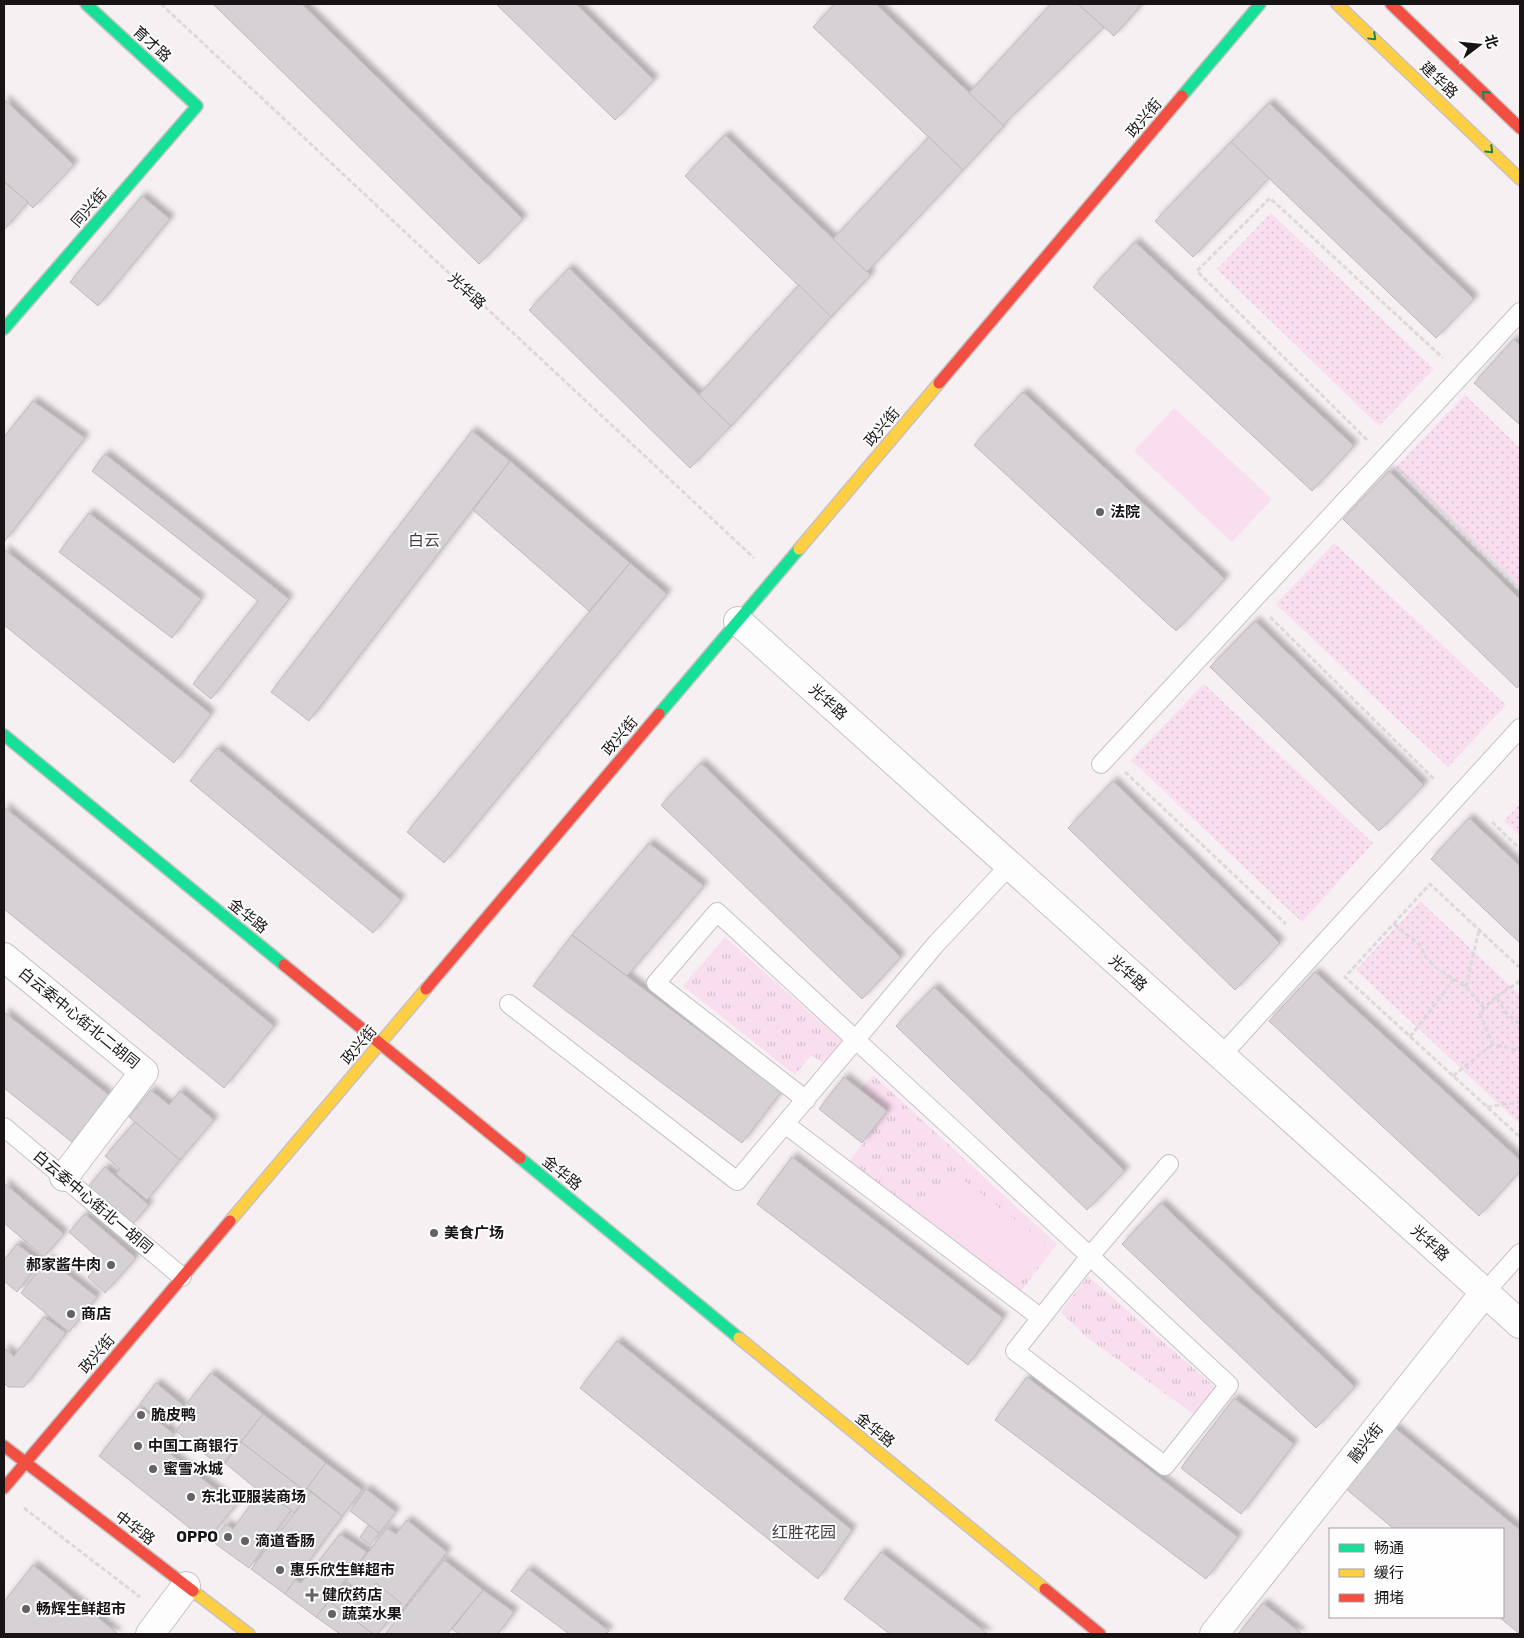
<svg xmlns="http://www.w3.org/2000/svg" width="1524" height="1638" viewBox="0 0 1524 1638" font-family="Rubik,'Noto Sans SC',sans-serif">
  <defs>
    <pattern id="grass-tufts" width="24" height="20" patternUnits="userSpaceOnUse" patternTransform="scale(1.25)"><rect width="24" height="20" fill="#f9deef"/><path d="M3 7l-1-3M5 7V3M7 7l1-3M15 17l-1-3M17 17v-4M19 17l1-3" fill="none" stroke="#d5becc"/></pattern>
    <pattern id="park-dots" width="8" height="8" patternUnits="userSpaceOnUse" patternTransform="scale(1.25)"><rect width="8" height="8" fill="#f9deef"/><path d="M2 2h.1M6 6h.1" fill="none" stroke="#d5becc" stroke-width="1.8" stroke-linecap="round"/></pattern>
    <filter id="shadow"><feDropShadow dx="4.5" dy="-4.5" stdDeviation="2.5" flood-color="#0004"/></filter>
  </defs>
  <rect width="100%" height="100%" fill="#f6f0f3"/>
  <g fill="url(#grass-tufts)">
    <polygon points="725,937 842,1041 823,1063 811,1055 795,1075 683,986"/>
    <polygon points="873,1075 1057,1244 1019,1294 848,1163 887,1111 860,1090"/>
    <polygon points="1088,1276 1216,1388 1196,1416 1085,1336 1061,1312"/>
  </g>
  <g fill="url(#park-dots)">
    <polygon points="1271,213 1434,369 1379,426 1217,269"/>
    <polygon points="1465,395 1520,448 1520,585 1396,467"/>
    <polygon points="1334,543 1506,705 1448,767 1276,604"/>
    <polygon points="1204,684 1373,843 1302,922 1131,760"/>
    <polygon points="1520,804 1520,836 1504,821"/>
    <polygon points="1420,901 1520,995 1520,1124 1356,970"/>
  </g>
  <g fill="#f9deef">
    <polygon points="1174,408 1272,499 1232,542 1134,451"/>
    <polygon points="952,1171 1046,1244 1017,1282 923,1209"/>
  </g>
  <g fill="#d6d1d4" stroke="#bdb8ba" filter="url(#shadow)">
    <polygon points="213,4 302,4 523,219 479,264"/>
    <polygon points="496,4 576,4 654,80 615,120"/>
    <polygon points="835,4 876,4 1004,126 963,170 813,27"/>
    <polygon points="1051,4 1078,4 1104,27 1003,125 969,93"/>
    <polygon points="1078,4 1142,4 1114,36"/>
    <polygon points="4,99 74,165 33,208 4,181"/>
    <polygon points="1269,103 1474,299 1436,338 1231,142"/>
    <polygon points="725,135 871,275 831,317 685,176"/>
    <polygon points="929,137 963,170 867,272 833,239"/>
    <polygon points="1231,142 1269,178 1193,257 1155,221"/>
    <polygon points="4,182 28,202 4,230"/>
    <polygon points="142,196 170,219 98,306 70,282"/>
    <polygon points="1135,242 1354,446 1312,491 1093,287"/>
    <polygon points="569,268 731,426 690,468 529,310"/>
    <polygon points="799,285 831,317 731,426 699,395"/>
    <polygon points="1514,339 1520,345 1520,425 1474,383"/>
    <polygon points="1023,392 1225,579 1176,631 974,445"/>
    <polygon points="33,401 85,438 4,542 4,437"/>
    <polygon points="472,431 510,461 309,721 271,692"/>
    <polygon points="105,454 289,599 211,699 193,684 258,601 92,471"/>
    <polygon points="510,461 630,563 589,611 473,510"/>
    <polygon points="1389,471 1520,599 1520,684 1517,688 1343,519"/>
    <polygon points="89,513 201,599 172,638 59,552"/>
    <polygon points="4,549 211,714 174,763 4,625"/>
    <polygon points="630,563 667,594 444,863 407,832"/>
    <polygon points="1255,621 1424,785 1379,831 1210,667"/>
    <polygon points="217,748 401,900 373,933 190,781"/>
    <polygon points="701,763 901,957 862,999 661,805"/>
    <polygon points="1113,781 1280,943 1235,990 1068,828"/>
    <polygon points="4,807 274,1026 224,1088 4,909"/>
    <polygon points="1469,818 1520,866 1520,943 1431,859"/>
    <polygon points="649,843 704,886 627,976 572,935"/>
    <polygon points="572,935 781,1092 742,1143 533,986"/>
    <polygon points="1315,972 1520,1160 1520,1171 1479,1216 1269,1021"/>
    <polygon points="934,987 1125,1171 1087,1210 896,1026"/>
    <polygon points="4,1012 109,1095 72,1142 4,1088"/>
    <polygon points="844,1077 887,1111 862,1143 819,1109"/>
    <polygon points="151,1090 169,1105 180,1091 214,1120 180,1160 129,1117"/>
    <polygon points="135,1122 180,1160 147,1200 116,1174 120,1169 105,1156"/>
    <polygon points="792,1157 1003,1318 968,1365 757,1204"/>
    <polygon points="105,1167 149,1205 131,1226 87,1188"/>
    <polygon points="4,1183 64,1234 44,1257 4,1223"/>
    <polygon points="1161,1203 1355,1387 1316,1428 1122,1244"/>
    <polygon points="85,1214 136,1258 105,1293 88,1277 102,1261 69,1232"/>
    <polygon points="17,1244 40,1262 17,1292 4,1281 4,1260"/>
    <polygon points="48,1259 97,1297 69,1332 21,1293"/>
    <polygon points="44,1317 66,1333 24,1387 8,1387 4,1383 4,1348 14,1356"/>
    <polygon points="617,1341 852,1530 818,1579 580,1388"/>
    <polygon points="211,1373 263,1414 221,1467 176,1431 194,1408 187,1403"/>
    <polygon points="1027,1377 1238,1537 1206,1579 995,1420"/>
    <polygon points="156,1383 184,1406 169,1426 140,1404"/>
    <polygon points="1234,1398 1294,1444 1241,1514 1181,1468"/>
    <polygon points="139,1406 174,1434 163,1448 236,1505 206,1541 99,1456"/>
    <polygon points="263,1414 326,1463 305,1491 241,1442"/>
    <polygon points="1394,1427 1520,1530 1520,1634 1499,1617 1503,1617 1503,1529 1394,1529 1345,1488"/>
    <polygon points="241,1442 305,1491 307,1488 311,1492 294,1513 262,1489 260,1492 225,1463"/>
    <polygon points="326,1463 362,1490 342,1516 307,1488"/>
    <polygon points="262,1489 291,1510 249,1568 213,1542 226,1524 233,1529"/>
    <polygon points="366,1489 396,1512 379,1533 350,1511"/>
    <polygon points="311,1492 342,1516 285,1594 251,1569"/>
    <polygon points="407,1520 447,1552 395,1619 346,1581 387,1528 396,1534"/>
    <polygon points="369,1525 379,1533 370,1545 360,1537"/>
    <polygon points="340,1534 367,1552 316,1617 285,1594 295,1580 301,1583"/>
    <polygon points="881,1552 988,1634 890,1634 844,1599"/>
    <polygon points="444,1560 483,1590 447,1634 385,1634"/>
    <polygon points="33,1565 118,1634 4,1634 4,1602"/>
    <polygon points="528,1569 609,1631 606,1634 569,1634 511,1591"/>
    <polygon points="376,1583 401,1603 378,1634 373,1634 350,1617"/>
    <polygon points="343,1586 363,1600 350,1617 331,1603"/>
    <polygon points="483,1590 514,1612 498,1634 459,1634 452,1629"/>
    <polygon points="329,1601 350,1617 373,1634 340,1634 316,1617"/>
    <polygon points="1263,1603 1302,1634 1238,1634"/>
  </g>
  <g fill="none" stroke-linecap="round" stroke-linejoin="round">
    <defs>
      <g id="lane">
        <polyline points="1101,764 1520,312"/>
        <polyline points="509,1004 737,1181 936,944 1009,866"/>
        <polyline points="1221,1056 1520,728"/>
        <path d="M806,1100L656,983L717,912C888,1069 1059,1227 1229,1385L1165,1466L1015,1351L1090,1256L1169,1164"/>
        <polyline points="785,1124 1041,1318"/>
        <polyline points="4,1127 182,1277"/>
        <polyline points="1485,1292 1520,1253"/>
      </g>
      <g id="street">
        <polyline points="738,621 1520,1324"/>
        <polyline points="4,957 144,1072 64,1177"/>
        <polyline points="150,1634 186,1586"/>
        <polyline points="1214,1634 1485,1292"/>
      </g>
      <g id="fast">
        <polyline points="1182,96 1260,4"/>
        <polyline points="4,329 197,106 86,4"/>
        <polyline points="659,714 799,549"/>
        <polyline points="4,735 284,965"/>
        <polyline points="520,1158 739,1338"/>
      </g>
      <g id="slow">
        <polyline points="1337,4 1520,179"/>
        <polyline points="799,549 939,383"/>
        <polyline points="230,1221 426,989"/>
        <polyline points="739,1338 1045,1589"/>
        <polyline points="193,1591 249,1634"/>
      </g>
      <g id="jam">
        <polyline points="1391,4 1520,128"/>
        <polyline points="939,383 1182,96"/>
        <polyline points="284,965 520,1158"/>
        <polyline points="426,989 659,714"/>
        <polyline points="4,1446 193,1591"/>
        <polyline points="4,1488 230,1221"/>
        <polyline points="1045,1589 1100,1634"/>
      </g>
    </defs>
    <use href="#lane" stroke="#c6c2c4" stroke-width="20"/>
    <use href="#street" stroke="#c6c2c4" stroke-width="30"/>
    <use href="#fast" stroke="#c6c2c4" stroke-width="14"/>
    <use href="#slow" stroke="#c6c2c4" stroke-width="14"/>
    <use href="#jam" stroke="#c6c2c4" stroke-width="14"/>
    <g stroke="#dbd9da" stroke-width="3" stroke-dasharray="5 2.5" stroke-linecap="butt">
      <polyline points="161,4 754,558"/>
      <polyline points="1367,440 1197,271 1270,198 1443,358"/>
      <polyline points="1402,474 1520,590"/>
      <polyline points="1270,617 1435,780"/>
      <polyline points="1125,772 1286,924"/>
      <polyline points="1492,822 1520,849"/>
      <polyline points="1394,924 1420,945 1425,956 1438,969 1466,987 1484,1008"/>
      <polyline points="1520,968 1430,884 1345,977 1520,1137"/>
      <polyline points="1520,981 1496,997 1506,1013 1520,1024"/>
      <polyline points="1466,987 1479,930"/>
      <polyline points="1496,997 1484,1008 1480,1015 1493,1044 1520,1051"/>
      <polyline points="1410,1037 1454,979"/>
      <polyline points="1453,1076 1493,1044"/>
      <polyline points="1487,1107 1520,1102"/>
      <polyline points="24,1508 140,1597"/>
    </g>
    <use href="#lane" stroke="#fefdfd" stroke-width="18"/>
    <use href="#street" stroke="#fefdfd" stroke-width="28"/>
    <use href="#fast" stroke="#16e098" stroke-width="11"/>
    <use href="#slow" stroke="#ffcf43" stroke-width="11"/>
    <use href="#jam" stroke="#f24e42" stroke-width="11"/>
  </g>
  <defs><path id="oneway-chevron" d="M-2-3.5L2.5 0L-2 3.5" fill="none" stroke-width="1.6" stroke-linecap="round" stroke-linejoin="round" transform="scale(1.25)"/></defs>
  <g stroke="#17845e">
    <use href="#oneway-chevron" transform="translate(1373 37) rotate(44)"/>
    <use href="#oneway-chevron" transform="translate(1485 94) rotate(-136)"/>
    <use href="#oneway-chevron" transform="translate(1490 150) rotate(44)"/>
  </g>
  <g fill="#666163" stroke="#fefefe" stroke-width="2">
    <circle cx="1100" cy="512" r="5"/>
    <circle cx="434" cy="1233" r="5"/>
    <circle cx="111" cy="1265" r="5"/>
    <circle cx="71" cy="1314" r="5"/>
    <circle cx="141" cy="1415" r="5"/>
    <circle cx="138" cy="1446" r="5"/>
    <circle cx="153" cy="1469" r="5"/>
    <circle cx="191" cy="1497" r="5"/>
    <circle cx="228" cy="1537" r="5"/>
    <circle cx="245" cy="1541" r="5"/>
    <circle cx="280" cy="1570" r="5"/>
    <path d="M309.5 1587.5h5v5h5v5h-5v5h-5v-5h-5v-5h5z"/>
    <circle cx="26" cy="1609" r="5"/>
    <circle cx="332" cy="1614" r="5"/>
  </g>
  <g text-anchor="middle" stroke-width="4" stroke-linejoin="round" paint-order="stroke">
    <g font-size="15" fill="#181416" stroke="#fefefe">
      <text transform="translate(152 44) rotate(42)" y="5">育才路</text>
      <text transform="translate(1439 80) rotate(44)" y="5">建华路</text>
      <text transform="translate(1144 118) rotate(-50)" y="5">政兴街</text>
      <text transform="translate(89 208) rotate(-49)" y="5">同兴街</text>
      <text transform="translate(467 291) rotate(43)" y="5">光华路</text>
      <text transform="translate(882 427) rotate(-50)" y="5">政兴街</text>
      <text transform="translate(828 702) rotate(42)" y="5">光华路</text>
      <text transform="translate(620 736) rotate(-50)" y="5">政兴街</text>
      <text transform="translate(248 916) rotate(39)" y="5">金华路</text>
      <text transform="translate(1128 973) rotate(42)" y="5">光华路</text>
      <text transform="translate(79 1018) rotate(39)" y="5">白云委中心街北二胡同</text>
      <text transform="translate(359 1045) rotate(-50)" y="5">政兴街</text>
      <text transform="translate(562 1173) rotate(39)" y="5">金华路</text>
      <text transform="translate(93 1202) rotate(40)" y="5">白云委中心街北一胡同</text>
      <text transform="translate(1430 1243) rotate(42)" y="5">光华路</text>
      <text transform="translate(97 1354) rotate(-50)" y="5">政兴街</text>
      <text transform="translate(875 1430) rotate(39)" y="5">金华路</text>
      <text transform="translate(1366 1443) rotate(-52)" y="5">融兴街</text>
      <text transform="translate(135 1528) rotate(37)" y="5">中华路</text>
    </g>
    <g font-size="15" font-weight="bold" fill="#181416" stroke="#fefefe" text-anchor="start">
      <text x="1110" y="517">法院</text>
      <text x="444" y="1238">美食广场</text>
      <text x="101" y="1270" text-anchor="end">郝家酱牛肉</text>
      <text x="81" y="1319">商店</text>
      <text x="151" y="1420">脆皮鸭</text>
      <text x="148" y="1451">中国工商银行</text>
      <text x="163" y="1474">蜜雪冰城</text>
      <text x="201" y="1502">东北亚服装商场</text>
      <text x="218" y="1542" text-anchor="end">OPPO</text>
      <text x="255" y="1546">滴道香肠</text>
      <text x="290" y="1575">惠乐欣生鲜超市</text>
      <text x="322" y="1600">健欣药店</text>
      <text x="36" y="1614">畅辉生鲜超市</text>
      <text x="342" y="1619">蔬菜水果</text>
    </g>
    <g font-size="16" fill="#443b41" stroke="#fefefe">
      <text x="424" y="546">白云</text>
      <text x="804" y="1538">红胜花园</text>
    </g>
  </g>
  <rect width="1524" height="1638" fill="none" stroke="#181416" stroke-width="10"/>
  <rect x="1329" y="1528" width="175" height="90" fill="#fefefe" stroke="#a2a0a1"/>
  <rect x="1339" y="1544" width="25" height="8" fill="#16e098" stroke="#a2a0a1"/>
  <text x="1374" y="1553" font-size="15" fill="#181416">畅通</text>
  <rect x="1339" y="1569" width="25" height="8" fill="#ffcf43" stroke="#a2a0a1"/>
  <text x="1374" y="1578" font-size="15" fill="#181416">缓行</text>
  <rect x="1339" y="1594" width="25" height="8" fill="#f24e42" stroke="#a2a0a1"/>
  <text x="1374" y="1603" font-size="15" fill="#181416">拥堵</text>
  <g transform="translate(1479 45) rotate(74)" stroke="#fefefe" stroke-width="4" paint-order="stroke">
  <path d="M0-4L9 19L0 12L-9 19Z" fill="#181416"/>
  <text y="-8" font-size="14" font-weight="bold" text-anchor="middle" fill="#181416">北</text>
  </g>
</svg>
